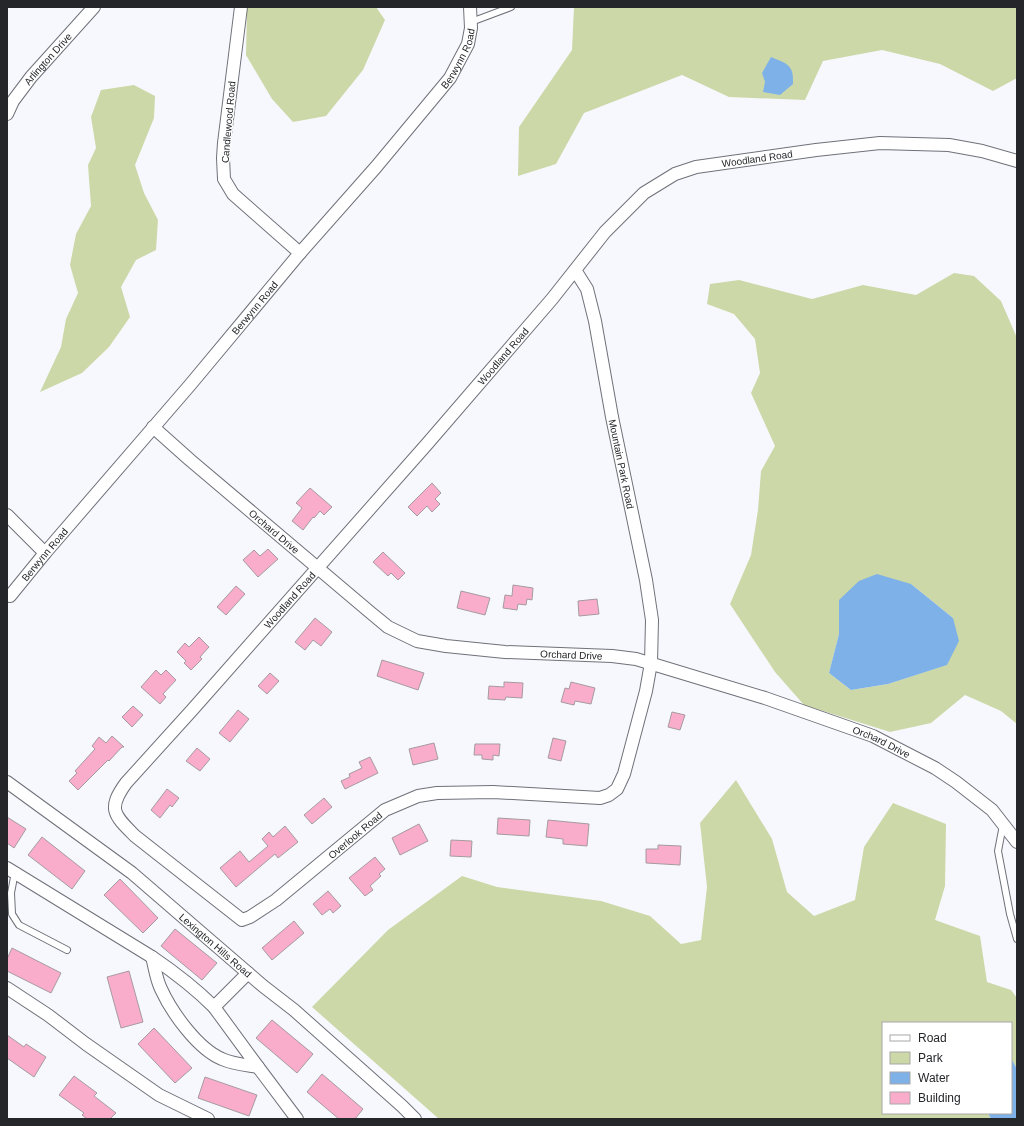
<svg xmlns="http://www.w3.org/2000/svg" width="1024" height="1126" viewBox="0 0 1024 1126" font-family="Arial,sans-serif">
  <rect width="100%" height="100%" fill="#f7f8fe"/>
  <g fill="#ccd8a7" fill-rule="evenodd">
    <polygon points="247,7 376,7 385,20 363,70 326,116 293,122 272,99 246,55"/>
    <polygon points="574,7 1017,7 1017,78 993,91 940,64 882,50 823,61 805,100 729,97 682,75 584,113 556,164 518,176 519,127 572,50"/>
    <polygon points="134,85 155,96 154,118 135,165 144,193 158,220 156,250 136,260 121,287 130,317 109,347 82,373 40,392 61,347 66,319 78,293 70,265 76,234 91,206 88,165 96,148 91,117 101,90"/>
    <path d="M954,273L974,276L1001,301L1017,338V724L1001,711L965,695L931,723L890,732L804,705L775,672L730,604L751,555L758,510L761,471L775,446L751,393L760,373L755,339L734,314L707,304L710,284L739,280L812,299L863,285L916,295ZM911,584L953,618L946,665L888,684L851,690L829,673L839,634Z"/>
    <polygon points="736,780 772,839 787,892 814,916 855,900 864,847 893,803 946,824 945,886 935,920 980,936 987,982 1011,990 1017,998 1017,1069 1011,1058 1011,1023 883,1023 883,1113 988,1113 991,1119 439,1119 312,1007 388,930 462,876 497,887 601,901 650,916 681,944 701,940 707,887 700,823"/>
  </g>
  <g fill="#7eb1e8">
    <path d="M771,57C788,64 794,65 793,84L780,95L763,92L765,82L762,73Z"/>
    <polygon points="877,574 911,584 953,618 959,641 947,665 888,684 851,690 829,673 839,634 839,600 859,581"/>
    <polygon points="1011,1058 1017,1069 1017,1119 991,1119 988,1113 1011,1113"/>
  </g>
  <g fill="#faadca" stroke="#a59b9e">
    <polygon points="432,483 441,493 435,499 440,504 432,512 427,506 417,516 408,507"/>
    <polygon points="310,488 332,507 324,515 320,511 314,518 313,517 303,530 292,521 302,508 296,503"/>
    <polygon points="268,549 278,559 258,577 243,560 254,550 260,556"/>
    <polygon points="383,552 405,573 398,580 391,573 388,576 373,562"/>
    <polygon points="513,585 533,588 532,600 527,599 526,605 518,604 517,610 503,608 505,595 512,596"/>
    <polygon points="236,586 245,594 226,615 217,607"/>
    <polygon points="461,591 490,598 485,615 457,608"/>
    <polygon points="597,599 599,614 579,616 578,601"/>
    <polygon points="315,618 332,632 321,646 313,640 305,650 295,642"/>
    <polygon points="199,637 209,647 200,657 202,659 191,670 184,663 186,661 177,652 185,643 189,647"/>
    <polygon points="382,660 424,673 418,690 377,676"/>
    <polygon points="156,670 161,675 166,670 176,680 163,694 166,697 160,704 141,687"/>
    <polygon points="270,673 279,681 267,694 258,686"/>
    <polygon points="504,682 523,683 522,698 506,697 505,700 488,699 489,686 504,687"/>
    <polygon points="571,682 595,688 591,704 575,701 574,705 561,702 565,688 569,689"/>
    <polygon points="133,706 143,715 132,727 122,717"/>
    <polygon points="238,710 249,719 230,742 219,733"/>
    <polygon points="672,712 685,715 680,730 668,727"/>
    <polygon points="112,736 124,747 122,747 109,761 108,760 78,790 69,781 77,773 75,771 95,749 92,746 99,737 106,743"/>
    <polygon points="553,738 566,741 561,761 548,758"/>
    <polygon points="434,743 438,759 413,765 409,749"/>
    <polygon points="475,744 500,744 499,756 493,755 493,760 482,759 482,755 474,755"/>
    <polygon points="197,748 210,759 200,771 186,761"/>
    <polygon points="370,757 378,773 345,789 341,781 350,777 349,774 362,768 359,762"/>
    <polygon points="167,789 179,798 172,807 170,805 160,818 151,810"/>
    <polygon points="324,798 332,807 312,824 304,815"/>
    <polygon points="7,817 26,829 14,848 7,843"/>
    <polygon points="498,818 530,820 529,836 497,834"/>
    <polygon points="548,820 589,824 587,846 563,844 563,839 546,837"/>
    <polygon points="419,824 428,841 400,855 392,838"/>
    <polygon points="285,826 298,842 278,858 275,854 236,887 220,868 240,851 249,862 268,846 262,839 269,832 273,837"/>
    <polygon points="42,837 85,871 72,889 28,855"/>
    <polygon points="451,840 472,841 471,857 450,856"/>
    <polygon points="658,845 681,846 680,865 646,863 646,849 658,849"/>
    <polygon points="375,857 385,869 379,874 381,876 370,886 373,890 365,896 349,878"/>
    <polygon points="120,879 158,918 143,933 104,895"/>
    <polygon points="328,891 341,906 333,913 330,909 322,915 313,904"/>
    <polygon points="294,921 304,933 272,960 262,948"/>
    <polygon points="175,929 217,963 202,980 161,946"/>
    <polygon points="12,948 61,973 51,993 7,971 7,959"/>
    <polygon points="129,971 143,1022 121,1028 107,977"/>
    <polygon points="272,1020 313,1054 297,1073 256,1038"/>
    <polygon points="154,1028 192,1068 175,1083 138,1044"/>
    <polygon points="7,1035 24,1047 26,1044 46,1057 34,1077 7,1058"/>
    <polygon points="322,1074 363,1109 355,1119 339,1119 307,1092"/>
    <polygon points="74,1076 97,1093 94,1096 116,1113 110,1119 87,1119 82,1115 84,1113 59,1095"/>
    <polygon points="205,1077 257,1095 249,1116 198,1098"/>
  </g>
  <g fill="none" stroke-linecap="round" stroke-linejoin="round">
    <defs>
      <g id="lane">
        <polyline points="471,22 511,7"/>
        <polyline points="1003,825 998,851 1010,914 1017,939"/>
        <polyline points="15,872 11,893 12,914 19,925 67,950"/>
      </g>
      <g id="street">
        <polyline points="241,7 224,143 223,158 224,179 233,194 300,253"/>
        <path id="s1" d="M7,114L13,101L31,77L94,7"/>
        <path id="s2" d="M575,270L587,289L595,321L612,417L646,580L652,620L651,663L646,691L624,774L617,789L609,795L600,798L493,792L437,793L418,796L385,810L276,900L250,917L242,920L135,836C114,815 107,809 126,783L193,709L427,444L552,299L605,232L644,193L675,174L696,167L816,150L880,143L949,145L982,151L1017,161"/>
        <path id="s3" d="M153,427L190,460L371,613L388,627L417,641L446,646L505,652L612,656L636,659L765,698L873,736L935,768L956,782L992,810L1017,842"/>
        <polyline points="7,515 45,553"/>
        <path id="s4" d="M10,596L45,553L190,385L300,253L376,167L450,78L468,44L471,28L470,7"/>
        <path id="s5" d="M7,782L132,873L263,986L294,1010L402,1106L415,1119"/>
        <path d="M7,868L152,957C174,972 195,988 214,1007L258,1067L297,1119"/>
        <path d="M152,957C155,968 156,979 161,989C172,1013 198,1049 222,1059C233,1064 246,1065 258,1067"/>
        <polyline points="7,988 48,1015 86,1044 159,1095 208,1119"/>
        <polyline points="214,1007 248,973"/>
      </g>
    </defs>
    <use href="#lane" stroke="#6f7179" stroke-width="8"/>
    <use href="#street" stroke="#6f7179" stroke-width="14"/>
    <use href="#lane" stroke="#fff" stroke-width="6"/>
    <use href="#street" stroke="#fff" stroke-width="12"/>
  </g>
  <g text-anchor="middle" stroke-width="3" stroke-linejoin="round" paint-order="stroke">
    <g font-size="10" fill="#252629" stroke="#fff">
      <text dy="4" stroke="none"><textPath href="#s4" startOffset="701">Berwynn Road</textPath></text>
      <text dy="4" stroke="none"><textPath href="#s1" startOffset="69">Arlington Drive</textPath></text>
      <text transform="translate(228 122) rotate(-85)" y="4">Candlewood Road</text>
      <text dy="4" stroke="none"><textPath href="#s2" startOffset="2057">Woodland Road</textPath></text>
      <text dy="4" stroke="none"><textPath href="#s4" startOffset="378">Berwynn Road</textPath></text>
      <text dy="4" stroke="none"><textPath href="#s2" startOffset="1721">Woodland Road</textPath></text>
      <text dy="4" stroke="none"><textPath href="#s2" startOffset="201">Mountain Park Road</textPath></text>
      <text dy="4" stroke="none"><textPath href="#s3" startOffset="160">Orchard Drive</textPath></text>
      <text dy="4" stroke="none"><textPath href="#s4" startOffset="54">Berwynn Road</textPath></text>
      <text dy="4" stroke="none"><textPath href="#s2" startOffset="1397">Woodland Road</textPath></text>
      <text dy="4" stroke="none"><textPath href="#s3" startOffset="496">Orchard Drive</textPath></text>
      <text dy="4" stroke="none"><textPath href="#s3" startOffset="820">Orchard Drive</textPath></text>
      <text transform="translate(355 835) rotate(-40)" y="4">Overlook Road</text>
      <text dy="4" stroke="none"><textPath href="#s5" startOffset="265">Lexington Hills Road</textPath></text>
    </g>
  </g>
  <rect width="1024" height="1126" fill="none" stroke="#252629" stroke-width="16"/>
  <rect x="882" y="1022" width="130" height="92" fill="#ffffff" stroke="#a8a8a9"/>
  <rect x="890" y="1035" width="20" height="6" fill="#ffffff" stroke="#a8a8a9"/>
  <text x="918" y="1042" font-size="12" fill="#252629">Road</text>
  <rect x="890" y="1052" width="20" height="12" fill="#ccd8a7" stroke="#a8a8a9"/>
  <text x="918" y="1062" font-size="12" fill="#252629">Park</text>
  <rect x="890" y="1072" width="20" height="12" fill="#7eb1e8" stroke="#a8a8a9"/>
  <text x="918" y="1082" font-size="12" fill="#252629">Water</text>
  <rect x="890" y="1092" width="20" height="12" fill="#faadca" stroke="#a8a8a9"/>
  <text x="918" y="1102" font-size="12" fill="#252629">Building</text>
</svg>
